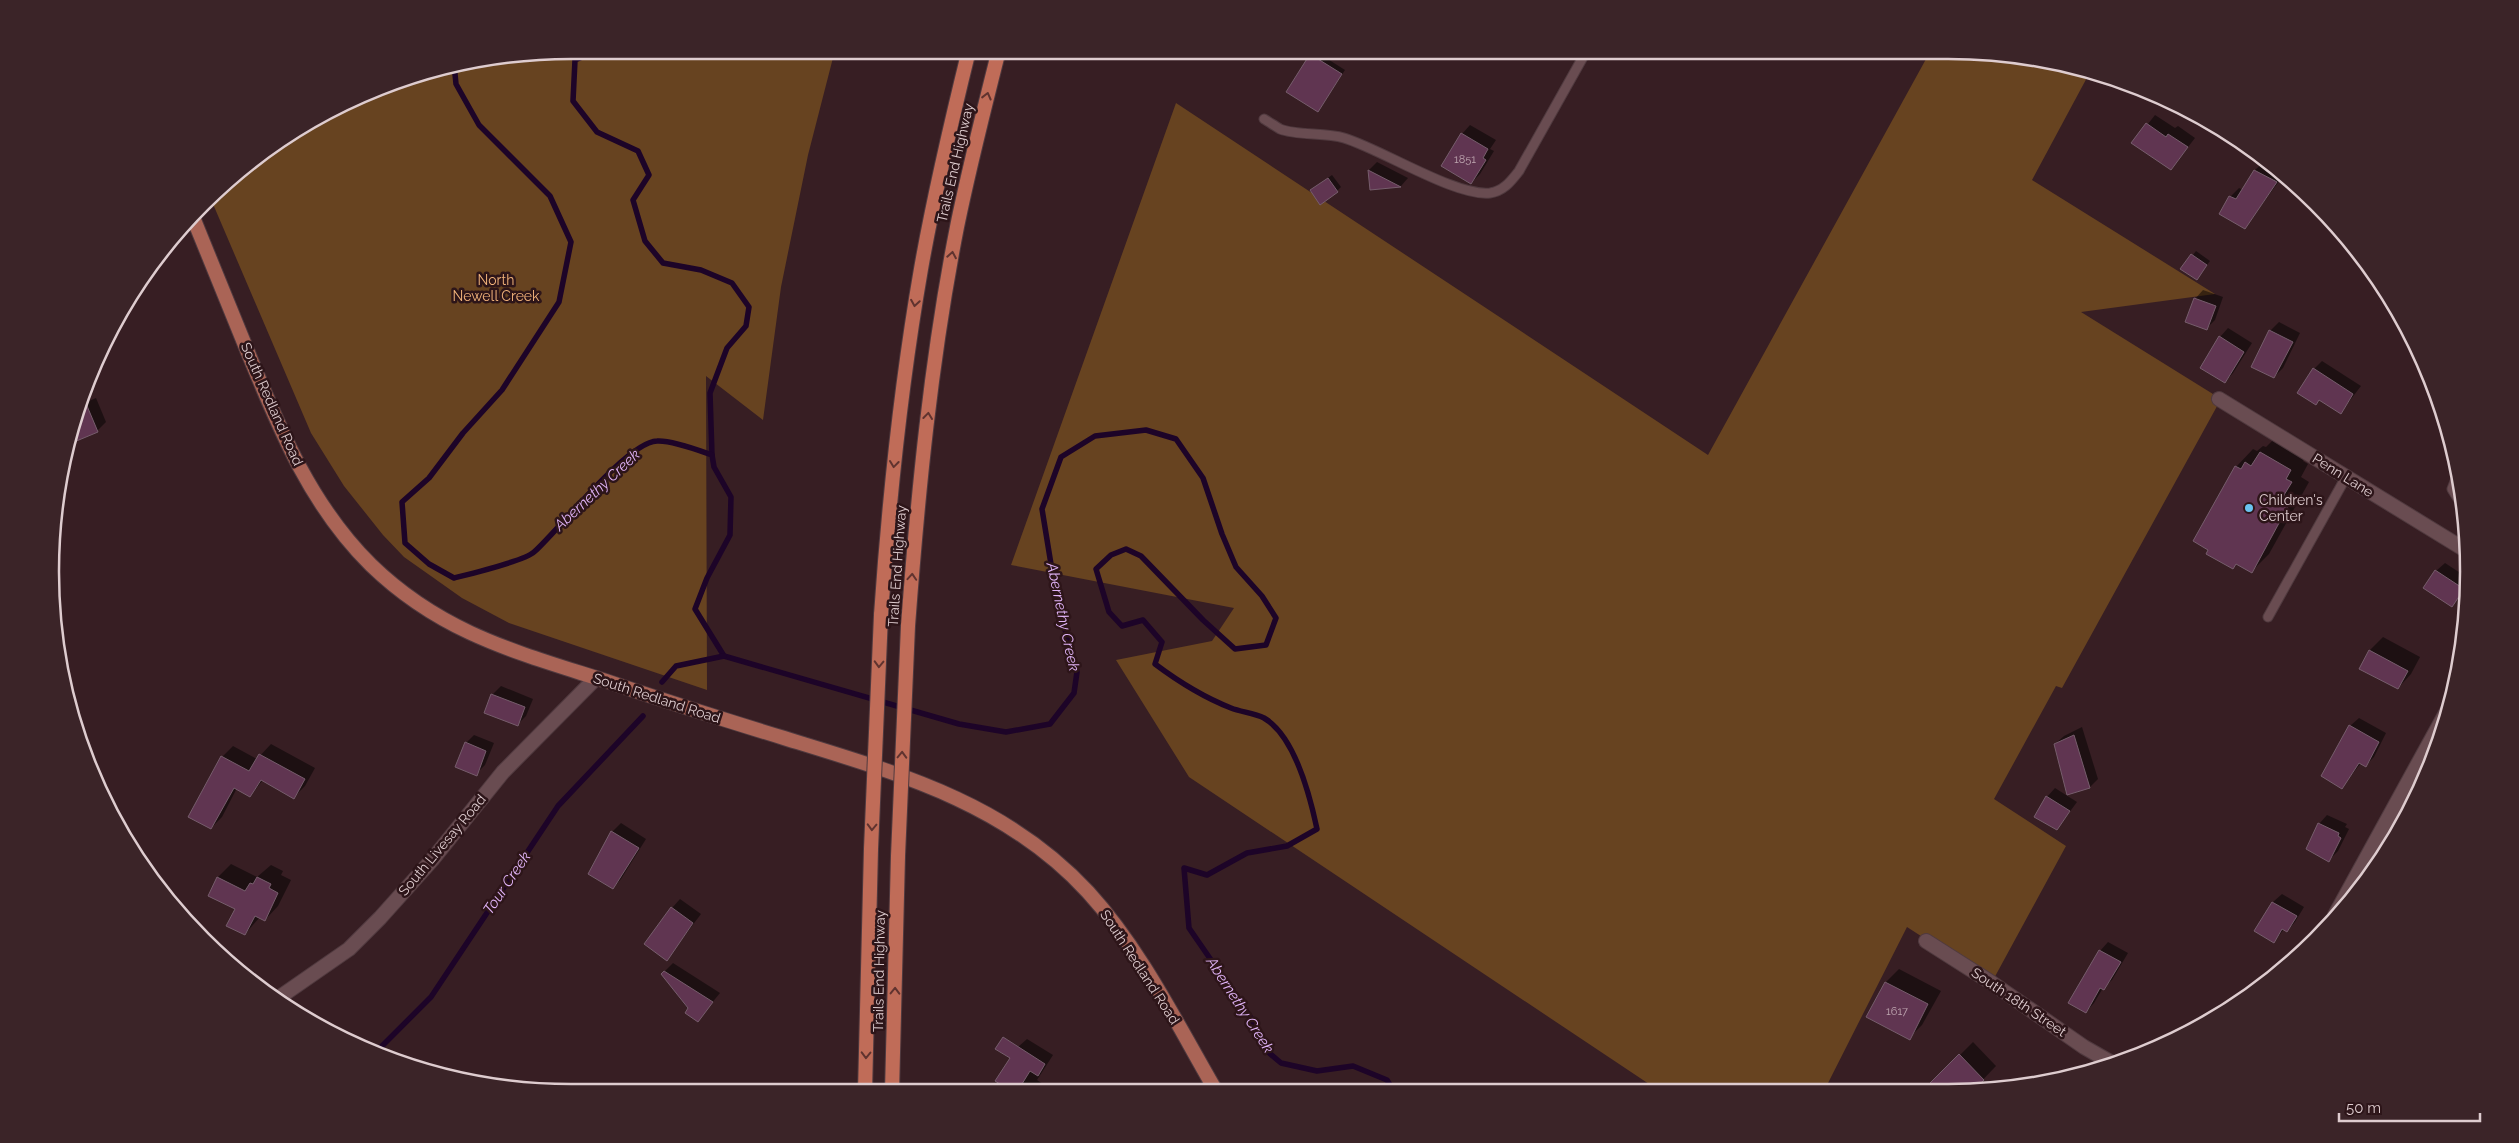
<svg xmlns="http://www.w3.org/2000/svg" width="2519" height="1143" viewBox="0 0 2519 1143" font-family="Raleway,sans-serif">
  <rect width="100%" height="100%" fill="#371e23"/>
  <g fill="#674320">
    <path d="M572,50H835L808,155L781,287L763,420L706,376L707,690L509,623L462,598L404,557L383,535L344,486L311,433L210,197C276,131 379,78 469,60C502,54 538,53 572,50Z"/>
    <polygon points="1931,50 2050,60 2090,72 2032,180 2215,294 2081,312 2221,399 2062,688 2056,686 1994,799 2066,846 1992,982 1907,927 1825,1089 1658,1090 1189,777 1116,660 1212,641 1234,608 1011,565 1176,103 1708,455"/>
  </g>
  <g fill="#0007">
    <polygon points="1315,51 1345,70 1318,111 1288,92"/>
    <polygon points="2155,115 2175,128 2178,126 2195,138 2171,169 2133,143"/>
    <polygon points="1470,125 1496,140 1490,149 1494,151 1480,174 1471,183 1462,134"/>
    <polygon points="1377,162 1408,178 1401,186 1371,189 1369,170"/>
    <polygon points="2264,162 2283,176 2245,227 2230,197 2239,188 2243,190 2255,170"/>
    <polygon points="1332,175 1341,187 1337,191 1311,190"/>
    <polygon points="2196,251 2210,261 2200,274 2182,269"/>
    <polygon points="2203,290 2223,297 2215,320 2207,328 2195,299"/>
    <polygon points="2279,322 2300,333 2283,368 2274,377 2270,331"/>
    <polygon points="2228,328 2252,343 2233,373 2225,382 2220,337"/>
    <polygon points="2322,361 2361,386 2341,412 2314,369"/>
    <polygon points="96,398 106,422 97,431 74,440 71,431 77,406"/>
    <polygon points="2278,435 2308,452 2303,461 2308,464 2301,477 2309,482 2269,554 2252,571 2237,563 2233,568 2236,467 2253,449 2257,451 2263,446 2266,447"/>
    <polygon points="2445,563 2468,578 2468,585 2452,605 2436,571"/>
    <polygon points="2383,637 2420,657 2411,674 2398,688 2361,668 2370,650"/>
    <polygon points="501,686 533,699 526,716 518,724 492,695"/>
    <polygon points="2359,718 2386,733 2374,757 2366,765 2361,763 2342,787 2350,726"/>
    <polygon points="2082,727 2098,779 2090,787 2068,794 2055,744 2064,736"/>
    <polygon points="474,735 494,743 485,765 476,774 466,743"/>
    <polygon points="271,744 315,768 305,786 294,797 263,780 250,796 237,788 222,817 211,828 222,757 233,746 257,759"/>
    <polygon points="2055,788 2077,802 2057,829 2047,797"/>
    <polygon points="2327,815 2347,824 2345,827 2349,829 2338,851 2329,860 2319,824"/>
    <polygon points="621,823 646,839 621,879 613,888 589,873 612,832"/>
    <polygon points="231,864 257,877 271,865 283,871 281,875 291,880 278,906 265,920 260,917 245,934 236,909 209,895 218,877"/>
    <polygon points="2282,894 2304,907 2295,922 2287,931 2284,929 2274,942 2256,931 2273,902"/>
    <polygon points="680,899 701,914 667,959 672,908"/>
    <polygon points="2108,942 2128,953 2112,980 2103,988 2094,1003 2086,1012 2100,951"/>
    <polygon points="673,963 720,993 697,1021 662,974"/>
    <polygon points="1899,969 1941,991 1922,1025 1909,1038 1868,1016 1886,982"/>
    <polygon points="1027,1039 1053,1055 1037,1080 1053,1091 1011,1092 1018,1047"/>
    <polygon points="1973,1042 1996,1066 1974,1089 1926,1089"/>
  </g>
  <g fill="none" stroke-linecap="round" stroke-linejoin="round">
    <g stroke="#1d0428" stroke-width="5.5">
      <polyline points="599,50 575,60 573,101 597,132 638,151 649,175 633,200 645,241 663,263 701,270 732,283 749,307 746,326 727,348 710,393 712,455"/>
      <path d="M454,64L456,84L479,125L550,196L571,242L559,302L502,390L463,433L429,478L402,502L405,543L429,564L454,578C470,574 524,561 534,552C559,530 627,442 657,441C672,440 698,450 712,455L714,467L731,497L730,535L707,578L695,609L724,656L959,724L1006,732L1050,724L1074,693L1077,672L1057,601L1042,509L1061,457L1095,436L1146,430L1176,439L1203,478L1222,534L1236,567L1262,596L1276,618L1266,645L1235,649L1203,620L1141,556L1126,549L1111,555L1096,569L1109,612L1122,626L1143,620L1162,642L1155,664C1179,682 1203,697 1231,708C1241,712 1254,713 1264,718C1295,736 1310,796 1317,829L1287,846L1247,853L1207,875L1184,868L1189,928L1251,1018L1268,1052L1281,1063L1317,1071L1353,1066L1387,1080L1393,1090"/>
      <polyline points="662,682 676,666 724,656"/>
      <polyline points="377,1055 379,1049 431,997 558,806 643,716"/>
    </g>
  </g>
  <g fill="#603551" stroke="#765d6c">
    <polygon points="1310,54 1342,74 1318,112 1286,92"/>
    <polygon points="2146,123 2166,137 2168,134 2188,147 2171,170 2131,143"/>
    <polygon points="1461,133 1488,149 1483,158 1486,160 1471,184 1441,166"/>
    <polygon points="1368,170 1401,187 1370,190"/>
    <polygon points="2254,170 2277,182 2245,229 2219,214 2229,196 2236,199"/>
    <polygon points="1328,178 1338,192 1320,205 1310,190"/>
    <polygon points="2191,254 2207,265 2197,280 2180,269"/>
    <polygon points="2194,298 2216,306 2207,330 2185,322"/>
    <polygon points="2269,330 2293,342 2274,378 2251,367"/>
    <polygon points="2219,336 2244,352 2225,383 2200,368"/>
    <polygon points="2313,368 2353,394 2341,414 2319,400 2316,405 2297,393"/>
    <polygon points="82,394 98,432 74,442 70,433"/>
    <polygon points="2260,452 2291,470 2286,479 2292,482 2284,495 2292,499 2252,573 2236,564 2233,569 2206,554 2208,550 2193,541 2235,466 2241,469 2245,462 2251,466"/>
    <polygon points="2435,570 2464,589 2452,607 2423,588"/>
    <polygon points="2369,650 2408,671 2398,689 2359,669"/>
    <polygon points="491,694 525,707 518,726 484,713"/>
    <polygon points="2349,725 2379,742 2366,767 2359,763 2342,789 2321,776"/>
    <polygon points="2074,735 2090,788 2067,795 2054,744"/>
    <polygon points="465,742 486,751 477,776 455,767"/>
    <polygon points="259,754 305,779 294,799 261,780 250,797 234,788 211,829 188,817 221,756 249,771"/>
    <polygon points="2046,796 2070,811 2057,830 2034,817"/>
    <polygon points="2318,823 2339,833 2338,836 2341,838 2329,862 2306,849"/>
    <polygon points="611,831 639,848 613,889 588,874"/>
    <polygon points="217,877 245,891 250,883 253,884 257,877 271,884 269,888 278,893 265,921 255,916 245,935 226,926 235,909 208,896"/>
    <polygon points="2272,902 2297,916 2287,932 2282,929 2274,943 2254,931"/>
    <polygon points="671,907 693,923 667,961 644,944"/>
    <polygon points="2099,950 2121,962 2104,990 2100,988 2086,1013 2068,1003"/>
    <polygon points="664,971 713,1002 698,1022 685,1013 688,1008 661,974"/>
    <polygon points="1885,982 1928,1004 1910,1040 1866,1017"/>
    <polygon points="1003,1037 1045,1064 1038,1076 1030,1071 1017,1092 1013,1092 995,1081 1010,1058 995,1049"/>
    <polygon points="1959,1054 1984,1080 1975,1089 1924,1089"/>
  </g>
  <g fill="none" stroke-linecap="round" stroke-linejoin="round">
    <defs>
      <g id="service">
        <path d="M1264,119C1269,122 1275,126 1280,129C1297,136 1325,132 1344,138C1381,149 1456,197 1490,193C1504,191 1511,181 1519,171L1587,50"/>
        <polyline points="2459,471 2452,489 2462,505"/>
        <polyline points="2268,617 2346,477"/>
      </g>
      <g id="minor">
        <polyline points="2219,399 2467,551"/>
        <polyline points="2418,766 2429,772"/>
        <polyline points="1926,941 1992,983 2084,1047 2112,1063"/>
        <polyline points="277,999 349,949 380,918 432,860 503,772 596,678"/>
      </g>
      <polyline id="tertiary" points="2335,915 2447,711"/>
      <path id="primary" d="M192,215C211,261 230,308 249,355C280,430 311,506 371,565C441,633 516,652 606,681C665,701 725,720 784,738C897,773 1005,802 1088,892C1141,950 1177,1024 1216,1091"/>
      <g id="trunk">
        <path d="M881,615C889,499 901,384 921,269C934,195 951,123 969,50"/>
        <path d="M908,626C918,492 931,359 957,227C969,168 984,109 999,50"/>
        <polyline points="865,1092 871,849"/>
        <polyline points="892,1092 898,856"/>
      </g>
    </defs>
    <use href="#service" stroke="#503a3f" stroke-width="11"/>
    <use href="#minor" stroke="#503a3f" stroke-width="16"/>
    <use href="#tertiary" stroke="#503a3f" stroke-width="16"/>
    <use href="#primary" stroke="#503a3f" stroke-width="16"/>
    <use href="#trunk" stroke="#503a3f" stroke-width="16"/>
    <use href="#service" stroke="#694c51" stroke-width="9"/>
    <use href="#minor" stroke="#694c51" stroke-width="14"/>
    <use href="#tertiary" stroke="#694c51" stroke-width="14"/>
    <use href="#primary" stroke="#aa6456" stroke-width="14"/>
    <use href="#trunk" stroke="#c06c58" stroke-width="14"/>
    <defs>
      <g id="trunk-bridge">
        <polyline points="871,849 881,615"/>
        <polyline points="898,856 908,626"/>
      </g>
    </defs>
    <use href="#trunk-bridge" stroke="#503a3f" stroke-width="16" stroke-linecap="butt"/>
    <use href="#trunk-bridge" stroke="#c06c58" stroke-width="14"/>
  </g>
  <defs><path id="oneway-chevron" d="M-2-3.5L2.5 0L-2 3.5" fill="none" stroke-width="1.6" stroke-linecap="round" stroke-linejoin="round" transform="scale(1.25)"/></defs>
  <g stroke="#60332f">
    <use href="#oneway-chevron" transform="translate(987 96) rotate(-76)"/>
    <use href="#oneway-chevron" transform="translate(952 255) rotate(-80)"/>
    <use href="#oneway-chevron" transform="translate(915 303) rotate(99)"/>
    <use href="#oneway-chevron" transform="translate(928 416) rotate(-83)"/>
    <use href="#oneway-chevron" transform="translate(894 464) rotate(97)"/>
    <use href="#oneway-chevron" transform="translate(912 577) rotate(-86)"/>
    <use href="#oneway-chevron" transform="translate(879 664) rotate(92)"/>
    <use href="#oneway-chevron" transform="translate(902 755) rotate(-88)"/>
    <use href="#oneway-chevron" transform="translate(872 827) rotate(92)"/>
    <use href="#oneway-chevron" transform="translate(895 991) rotate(-89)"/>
    <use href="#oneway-chevron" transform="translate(866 1055) rotate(91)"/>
  </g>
  <circle fill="#6ac3f1" stroke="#2d1519" stroke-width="2" cx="2249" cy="508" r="5"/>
  <g text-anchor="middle" stroke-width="5" stroke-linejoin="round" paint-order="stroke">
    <g font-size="11" fill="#bea6b0">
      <text x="1465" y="163">1851</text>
      <text x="1897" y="1015">1617</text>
    </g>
    <g font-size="14" fill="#decccf" stroke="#2d1519">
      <text transform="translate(955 163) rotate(-77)" y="5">Trails End Highway</text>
      <text transform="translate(272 404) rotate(66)" y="5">South Redland Road</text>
      <text transform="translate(2343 475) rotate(32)" y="5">Penn Lane</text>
      <text transform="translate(897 566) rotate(-86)" y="5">Trails End Highway</text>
      <text transform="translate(657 698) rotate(18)" y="5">South Redland Road</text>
      <text transform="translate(442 845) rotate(-50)" y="5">South Livesay Road</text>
      <text transform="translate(1140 967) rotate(57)" y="5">South Redland Road</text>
      <text transform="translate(879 971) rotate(-89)" y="5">Trails End Highway</text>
      <text transform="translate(2019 1002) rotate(34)" y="5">South 18th Street</text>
    </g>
    <g font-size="14" fill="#f3b47b" stroke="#2d1519">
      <text x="496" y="285">North<tspan x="496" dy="16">Newell Creek</tspan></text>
    </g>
    <g font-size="14" fill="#decccf" stroke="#2d1519" text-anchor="start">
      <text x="2259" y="505">Children's<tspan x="2259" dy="16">Center</tspan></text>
    </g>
    <g font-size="15" font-style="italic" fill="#e0b3f7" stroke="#2d1519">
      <text transform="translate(597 490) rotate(-43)" y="5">Abernethy Creek</text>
      <text transform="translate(1063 617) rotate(78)" y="5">Abernethy Creek</text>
      <text transform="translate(507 883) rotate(-56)" y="5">Tour Creek</text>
      <text transform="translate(1240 1005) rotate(57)" y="5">Abernethy Creek</text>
    </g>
  </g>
  <path d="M0 0H2519V1143H0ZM571 59H1948A512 512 0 0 1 2460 571V572A512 512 0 0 1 1948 1084H571A512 512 0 0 1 59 572V571A512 512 0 0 1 571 59Z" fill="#3b2428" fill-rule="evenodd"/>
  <path fill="none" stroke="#decccf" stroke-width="2.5" d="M571 59H1948A512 512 0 0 1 2460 571V572A512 512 0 0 1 1948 1084H571A512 512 0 0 1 59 572V571A512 512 0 0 1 571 59Z"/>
  <path d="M2339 1113v8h141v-8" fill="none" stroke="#decccf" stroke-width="2.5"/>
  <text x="2346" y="1113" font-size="15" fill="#decccf" stroke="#2d1519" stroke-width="4" paint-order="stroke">50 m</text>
</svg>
